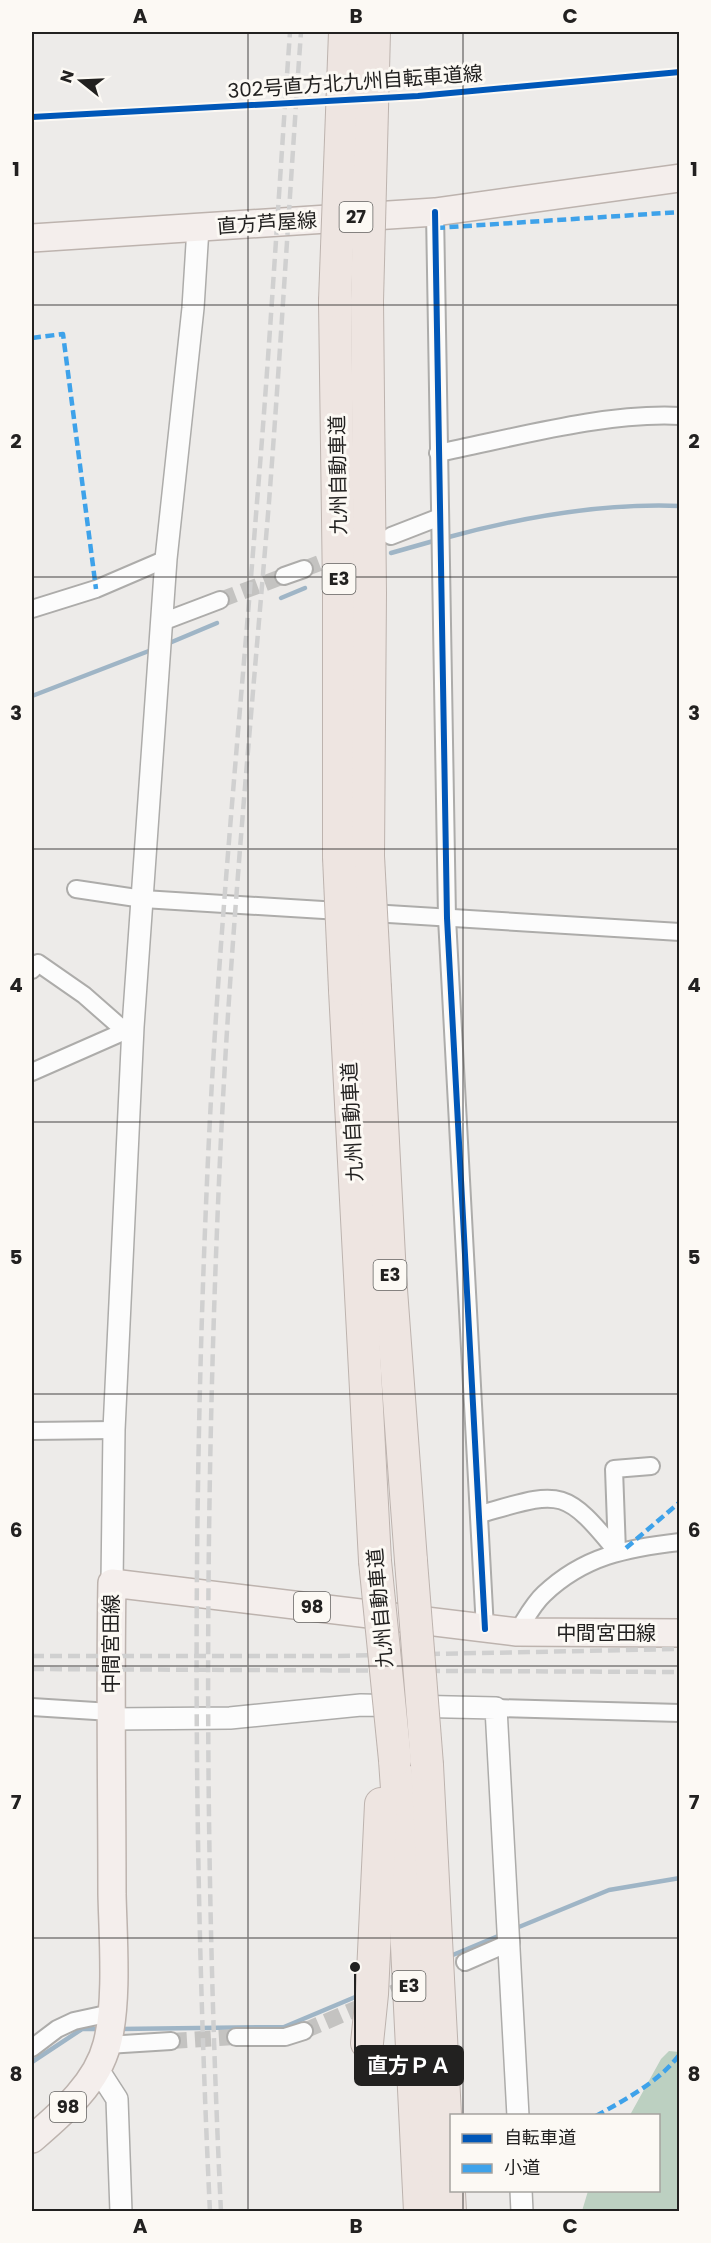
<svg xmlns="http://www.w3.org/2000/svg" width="711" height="2243" viewBox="0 0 711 2243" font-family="Poppins,'Noto Sans JP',sans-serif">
  <rect width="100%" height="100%" fill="#edebe9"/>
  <polygon fill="#bcd0c1" points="669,2051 679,2052 679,2211 582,2211 588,2191 658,2190 658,2116 630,2115 661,2059"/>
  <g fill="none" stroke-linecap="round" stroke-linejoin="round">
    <g stroke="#9fb5c6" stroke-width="4.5">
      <path d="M445,538C518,518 603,503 680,506"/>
      <polyline points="391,553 437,540"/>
      <polyline points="281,598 305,588"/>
      <polyline points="167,644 217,623"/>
      <polyline points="32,696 154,649"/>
      <polyline points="514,1929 609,1890 680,1878"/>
      <polyline points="448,1957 503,1934"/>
      <polyline points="120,2029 284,2027 360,1995"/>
      <polyline points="32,2062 82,2029 100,2029"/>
    </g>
    <g stroke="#c4c3c1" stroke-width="16" stroke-dasharray="16 8" stroke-linecap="butt">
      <polyline points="304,569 343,554"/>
      <polyline points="220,600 284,576"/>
      <polyline points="304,2031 465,1962"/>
      <polyline points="171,2041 236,2037"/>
    </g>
    <defs>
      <g id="minor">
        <polyline points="435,212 447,918 485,1629"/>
        <path d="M438,453C513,438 605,412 680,416"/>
        <polyline points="391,536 440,517"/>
        <polyline points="284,576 304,569"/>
        <polyline points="32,609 96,589 166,559"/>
        <polyline points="162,622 220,600"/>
        <polyline points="76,889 143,899 680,932"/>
        <polyline points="32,970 38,963 84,995 125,1031"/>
        <polyline points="32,1072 132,1028"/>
        <polyline points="32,1431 114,1430"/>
        <path d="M480,1514C559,1492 563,1485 617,1552"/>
        <polyline points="617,1552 614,1469 651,1466"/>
        <path d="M517,1632C525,1620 533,1604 544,1594C584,1556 627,1548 680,1542"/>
        <polyline points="32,1707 111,1712"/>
        <polyline points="496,1708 680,1713"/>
        <polyline points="465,1962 511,1942"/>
        <polyline points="236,2037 285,2037 304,2031"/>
        <polyline points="107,2045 171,2041"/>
        <polyline points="32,2048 57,2029 74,2021 111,2013"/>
      </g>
      <g id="tertiary">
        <polyline points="112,1583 114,1430 133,1027 166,559 193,308 198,228"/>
        <polyline points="111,1719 230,1718 361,1705 496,1708 518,2116"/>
        <polyline points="97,2068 117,2099 121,2212"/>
        <polyline points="521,2190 522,2212"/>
      </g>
      <g id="primary">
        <polyline points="32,238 435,212 680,178"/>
        <path d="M32,2139C61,2114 97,2084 107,2044C118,2002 113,1938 112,1894C112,1790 110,1687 112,1583L517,1632L680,1633"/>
      </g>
      <g id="motorway">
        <polyline points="335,301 339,591 339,857"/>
        <polyline points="367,301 370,593 368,856"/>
        <polyline points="375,988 390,1276 411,1561"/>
        <polyline points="345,990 375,1561"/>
        <polyline points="395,1760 405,1905 420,2212"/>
        <polyline points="427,1765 450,2212"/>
        <polyline points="367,2043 372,1994 381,1804"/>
      </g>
    </defs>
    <use href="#minor" stroke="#adacaa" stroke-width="20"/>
    <use href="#tertiary" stroke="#adacaa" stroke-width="24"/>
    <use href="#primary" stroke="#bdb3ae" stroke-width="30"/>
    <use href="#motorway" stroke="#bdb3ae" stroke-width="34"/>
    <use href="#minor" stroke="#fcfcfc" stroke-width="16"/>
    <use href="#tertiary" stroke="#fcfcfc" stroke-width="21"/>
    <use href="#primary" stroke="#f4eeec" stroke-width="27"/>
    <use href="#motorway" stroke="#eee5e1" stroke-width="32"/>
    <g stroke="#d0d0d0" stroke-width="4.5" stroke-dasharray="12 6" stroke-linecap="butt">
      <polyline points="32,1656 333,1656 680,1649"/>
      <polyline points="32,1669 680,1672"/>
      <path d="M210,2212C193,1861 192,1509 208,1159C218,939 240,721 257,502C270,345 279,188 290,32"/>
      <path d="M221,2212C204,1861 204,1509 220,1159C230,939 251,721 269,502C281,345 290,188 301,32"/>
    </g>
    <defs>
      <g id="motorway-bridge">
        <polyline points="335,301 345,32"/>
        <polyline points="367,301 374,32"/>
        <polyline points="368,856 375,988"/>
        <polyline points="339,857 345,990"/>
        <polyline points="375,1561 395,1760"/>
        <polyline points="411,1561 427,1765"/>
      </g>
    </defs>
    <use href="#motorway-bridge" stroke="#bdb3ae" stroke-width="34" stroke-linecap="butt"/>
    <use href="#motorway-bridge" stroke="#eee5e1" stroke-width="32"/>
    <g stroke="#3ea2ea" stroke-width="4.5" stroke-dasharray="9 4.5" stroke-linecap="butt">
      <polyline points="436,228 680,212"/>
      <polyline points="32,338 63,334 96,589"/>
      <polyline points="626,1548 680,1502"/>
      <path d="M596,2116C626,2099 659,2082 680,2054"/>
    </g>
    <defs>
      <g id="cycleway">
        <polyline points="32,117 418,96 680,72"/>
        <polyline points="435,212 447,918 485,1629"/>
      </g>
    </defs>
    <use href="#cycleway" stroke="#fcf9f4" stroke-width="10"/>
    <use href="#cycleway" stroke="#0057b8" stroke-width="6"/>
  </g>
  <path fill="none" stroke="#222120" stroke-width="1.5" stroke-opacity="0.55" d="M248,32V2212M463,32V2116M32,305H680M32,577H680M32,849H680M32,1122H680M32,1394H680M32,1666H680M32,1938H680M463,2190V2212"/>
  <g text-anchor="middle" stroke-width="6" stroke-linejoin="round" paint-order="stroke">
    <g fill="#fcf9f4" stroke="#636260" stroke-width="1.5">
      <rect x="339.5" y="202" width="33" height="30" rx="4.5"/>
      <rect x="322.5" y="564" width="33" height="30" rx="4.5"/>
      <rect x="373.5" y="1260" width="33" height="30" rx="4.5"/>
      <rect x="294" y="1592" width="36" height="30" rx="4.5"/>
      <rect x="392.5" y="1971" width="33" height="30" rx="4.5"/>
      <rect x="50" y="2092" width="36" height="30" rx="4.5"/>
    </g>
    <g font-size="18" font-weight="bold" fill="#222120">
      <text x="356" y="223">27</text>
      <text x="339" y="585">E3</text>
      <text x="390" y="1281">E3</text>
      <text x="312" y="1613">98</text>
      <text x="409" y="1992">E3</text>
      <text x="68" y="2113">98</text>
    </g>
    <g font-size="20" fill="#222120" stroke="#fcf9f4">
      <text transform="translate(355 82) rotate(-4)" y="7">302号直方北九州自転車道線</text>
      <text transform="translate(267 223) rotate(-4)" y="7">直方芦屋線</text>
      <text transform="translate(338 475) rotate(-91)" y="7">九州自動車道</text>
      <text transform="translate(352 1122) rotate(-93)" y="7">九州自動車道</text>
      <text transform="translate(380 1608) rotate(-95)" y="7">九州自動車道</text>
      <text x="606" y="1640">中間宮田線</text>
      <text transform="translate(111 1644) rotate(-90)" y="7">中間宮田線</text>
    </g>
  </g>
  <path fill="none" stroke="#222120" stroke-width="2" d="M355 1967L355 2066"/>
  <circle fill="#222120" stroke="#fcf9f4" stroke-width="2" cx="355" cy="1967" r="6"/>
  <rect fill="#222120" stroke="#222120" stroke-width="2" x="355" y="2046" width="108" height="39" rx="6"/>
  <g font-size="21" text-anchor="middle" font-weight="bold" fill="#fff">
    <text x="409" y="2073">直方ＰＡ</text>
  </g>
  <rect width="711" height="2243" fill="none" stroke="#fcf9f4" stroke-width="66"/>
  <rect x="450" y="2114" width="210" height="78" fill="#fcf9f4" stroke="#a5a39f" stroke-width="1.5"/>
  <rect x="462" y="2134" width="30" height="9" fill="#0057b8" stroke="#a5a39f" stroke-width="1.5"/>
  <text x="504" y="2144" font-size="18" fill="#222120">自転車道</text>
  <rect x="462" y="2164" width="30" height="9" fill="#3ea2ea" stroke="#a5a39f" stroke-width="1.5"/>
  <text x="504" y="2174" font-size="18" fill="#222120">小道</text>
  <g transform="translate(81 81) rotate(288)" stroke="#fcf9f4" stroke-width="4.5" paint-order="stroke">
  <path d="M0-4.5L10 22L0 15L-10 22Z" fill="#222120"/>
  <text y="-9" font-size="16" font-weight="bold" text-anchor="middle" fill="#222120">N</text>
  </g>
  <rect x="33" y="33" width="645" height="2177" fill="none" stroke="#222120" stroke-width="2"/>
  <g font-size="20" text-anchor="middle" font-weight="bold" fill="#222120">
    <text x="140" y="23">A</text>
    <text x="356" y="23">B</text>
    <text x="570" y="23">C</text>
    <text x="16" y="176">1</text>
    <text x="694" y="176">1</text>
    <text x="16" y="448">2</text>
    <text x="694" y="448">2</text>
    <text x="16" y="720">3</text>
    <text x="694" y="720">3</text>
    <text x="16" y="992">4</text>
    <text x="694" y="992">4</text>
    <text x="16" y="1264">5</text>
    <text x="694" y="1264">5</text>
    <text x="16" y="1537">6</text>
    <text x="694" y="1537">6</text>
    <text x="16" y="1809">7</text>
    <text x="694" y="1809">7</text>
    <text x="16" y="2081">8</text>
    <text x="694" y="2081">8</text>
    <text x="140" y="2233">A</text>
    <text x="356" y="2233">B</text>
    <text x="570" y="2233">C</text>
  </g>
</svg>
